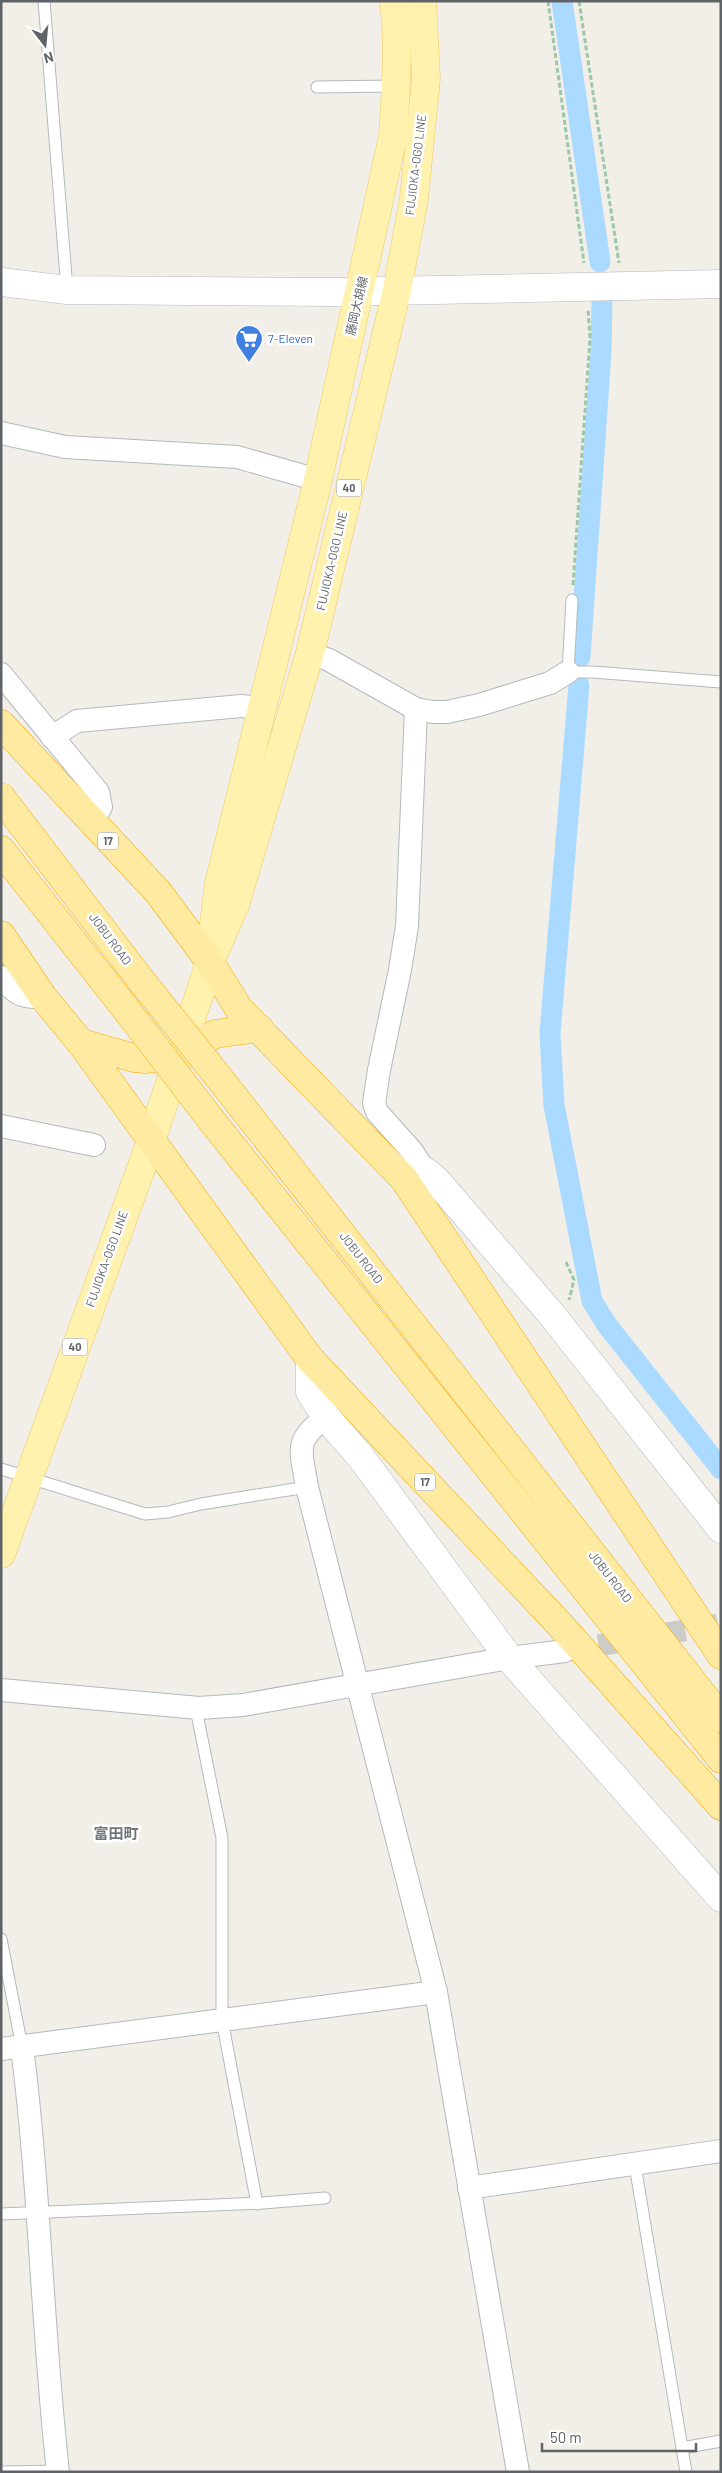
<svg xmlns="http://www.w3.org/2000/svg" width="722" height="2473" viewBox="0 0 722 2473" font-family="Barlow,'Noto Sans JP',sans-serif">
  <rect width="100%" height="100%" fill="#f1efe8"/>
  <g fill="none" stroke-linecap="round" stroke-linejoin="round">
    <g stroke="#aadaff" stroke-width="21">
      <polyline points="562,1 600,262"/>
      <polyline points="580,657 601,351 602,299"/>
      <polyline points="579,685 550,1033 554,1105 592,1301 607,1325 721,1469"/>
    </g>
    <polyline stroke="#ccccc8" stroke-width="22" stroke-dasharray="22 11" stroke-linecap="butt" points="566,1651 721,1624"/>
    <defs>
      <g id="service">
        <polyline points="44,1 67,290"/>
        <polyline points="317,87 396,86"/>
        <polyline points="572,600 568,672 593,672 721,682"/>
        <polyline points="1,1469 145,1514 168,1512 201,1504 307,1487"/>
        <polyline points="199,1708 198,1719 222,1838 222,2020 257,2204"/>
        <polyline points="1,1939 22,2047"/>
        <polyline points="635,2165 686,2472"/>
        <polyline points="1,2214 263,2203 325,2198"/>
        <polyline points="682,2448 721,2441"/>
        <polyline points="1,2472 58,2471"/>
      </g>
      <g id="minor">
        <polyline points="1,433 65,447 237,457 318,480"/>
        <polyline points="310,653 329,660 416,709 433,712 447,712 479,705 550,683 568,672"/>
        <polyline points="1,674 98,792 101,807 91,823"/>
        <polyline points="416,709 407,926 400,970 379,1070 374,1103 377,1112 411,1150 425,1171"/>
        <polyline points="52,737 77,721 241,706 264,708"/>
        <path d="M1,977C15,994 22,998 43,997"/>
        <polyline points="1,1126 94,1145"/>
        <path d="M326,1417C293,1442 301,1449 307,1487L436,1992L518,2472"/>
        <polyline points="1,1690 199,1708 243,1705 509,1658 565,1651"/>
        <path d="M22,2047C40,2188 42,2330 58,2472"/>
        <polyline points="1,2049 436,1992"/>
        <polyline points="469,2188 721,2151"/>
      </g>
      <g id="tertiary">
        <polyline points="1,282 67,290 337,292 721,284"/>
        <polyline points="404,1179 425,1171 437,1181 552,1315 721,1529"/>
        <polyline points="310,1359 310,1392 326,1417 360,1456 509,1658 721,1898"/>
      </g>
      <g id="primary">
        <path d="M213,932L219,884L318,480L393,136C396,91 399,46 394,1"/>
        <polyline points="1,1554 151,1141 210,962 235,905 310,653 397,290 414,199 426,79 422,1"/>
      </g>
      <g id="trunk">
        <polyline points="1,724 158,892 210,962 239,1009 404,1179 721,1655"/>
        <polyline points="1,797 140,979"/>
        <polyline points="1,850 125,1008"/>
        <polyline points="1,935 43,997 81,1043 310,1359 562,1627 721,1806"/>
        <polyline points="81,1043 134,1058 145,1059 180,1055 215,1034 259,1028"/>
        <polyline points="228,1089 721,1718"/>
        <polyline points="212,1121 721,1759"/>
      </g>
    </defs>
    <use href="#service" stroke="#b5b8bc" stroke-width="13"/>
    <use href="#minor" stroke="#b5b8bc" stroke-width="24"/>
    <use href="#tertiary" stroke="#b5b8bc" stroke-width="29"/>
    <use href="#primary" stroke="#f2c960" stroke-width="29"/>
    <use href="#trunk" stroke="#f9ab00" stroke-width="29"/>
    <g stroke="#9cc7a9" stroke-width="3" stroke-dasharray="5 2.5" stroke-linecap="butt">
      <polyline points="548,1 584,263"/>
      <polyline points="579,1 619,263"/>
      <polyline points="573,585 590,338 588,309"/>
      <polyline points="566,1262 574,1280 569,1300"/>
    </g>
    <use href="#service" stroke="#fff" stroke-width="11"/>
    <use href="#minor" stroke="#fff" stroke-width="22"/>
    <use href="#tertiary" stroke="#fff" stroke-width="28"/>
    <use href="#primary" stroke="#fff2af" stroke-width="28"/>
    <use href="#trunk" stroke="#feeaa1" stroke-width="28"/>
    <defs>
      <g id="trunk-bridge">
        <polyline points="140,979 228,1089"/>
        <polyline points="125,1008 212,1121"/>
      </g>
    </defs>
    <use href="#trunk-bridge" stroke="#f9ab00" stroke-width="29" stroke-linecap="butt"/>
    <use href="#trunk-bridge" stroke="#feeaa1" stroke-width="28"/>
  </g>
  <defs>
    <symbol id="supermarket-pin" viewBox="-11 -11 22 30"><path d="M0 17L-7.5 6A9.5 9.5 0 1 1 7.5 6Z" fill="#3f7fe0" stroke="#fff"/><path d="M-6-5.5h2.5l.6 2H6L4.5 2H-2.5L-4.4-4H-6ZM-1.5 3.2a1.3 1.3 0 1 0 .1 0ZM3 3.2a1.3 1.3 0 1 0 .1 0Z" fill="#fff"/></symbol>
  </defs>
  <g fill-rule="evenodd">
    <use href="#supermarket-pin" x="233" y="323" width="32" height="43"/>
  </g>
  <g text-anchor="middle" stroke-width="5" stroke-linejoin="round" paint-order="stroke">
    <g fill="#fff" stroke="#8f9295" stroke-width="1">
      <rect x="336.5" y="479.5" width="25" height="17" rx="4"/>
      <rect x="98" y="832.5" width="20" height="17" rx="4"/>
      <rect x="62.5" y="1338.5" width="25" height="17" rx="4"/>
      <rect x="415" y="1473.5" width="20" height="17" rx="4"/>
    </g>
    <g font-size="11" font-weight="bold" fill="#5f6368">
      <text x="349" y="492">40</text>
      <text x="108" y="845">17</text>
      <text x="75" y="1351">40</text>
      <text x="425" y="1486">17</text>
    </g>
    <g font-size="12" fill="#5f6368" stroke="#fff">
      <text transform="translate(416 165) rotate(-83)" y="4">FUJIOKA-OGO LINE</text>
      <text transform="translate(357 306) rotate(-77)" y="4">藤岡大胡線</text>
      <text transform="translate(332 561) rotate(-77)" y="4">FUJIOKA-OGO LINE</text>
      <text transform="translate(110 939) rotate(53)" y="4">JOBU ROAD</text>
      <text transform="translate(361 1258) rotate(52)" y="4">JOBU ROAD</text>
      <text transform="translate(107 1259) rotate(-70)" y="4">FUJIOKA-OGO LINE</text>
      <text transform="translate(610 1577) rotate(52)" y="4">JOBU ROAD</text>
    </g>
    <g font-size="12" fill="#366cbe" stroke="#fff" text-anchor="start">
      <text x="268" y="343">7-Eleven</text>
    </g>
    <g font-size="15" font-weight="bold" fill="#70757a" stroke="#fff">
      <text x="116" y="1839">富田町</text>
    </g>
  </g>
  <rect width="722" height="2473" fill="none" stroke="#5f6368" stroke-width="5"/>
  <g transform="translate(45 45) rotate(164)" stroke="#ffffff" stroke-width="4" paint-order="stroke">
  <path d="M0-4L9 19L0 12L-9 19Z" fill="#5f6368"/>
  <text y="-8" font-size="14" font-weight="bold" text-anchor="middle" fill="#5f6368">N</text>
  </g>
  <path d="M542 2443v8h154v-8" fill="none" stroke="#5f6368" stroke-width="2.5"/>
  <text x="550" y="2443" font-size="15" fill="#5f6368" stroke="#ffffff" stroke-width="4" paint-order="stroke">50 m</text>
</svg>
